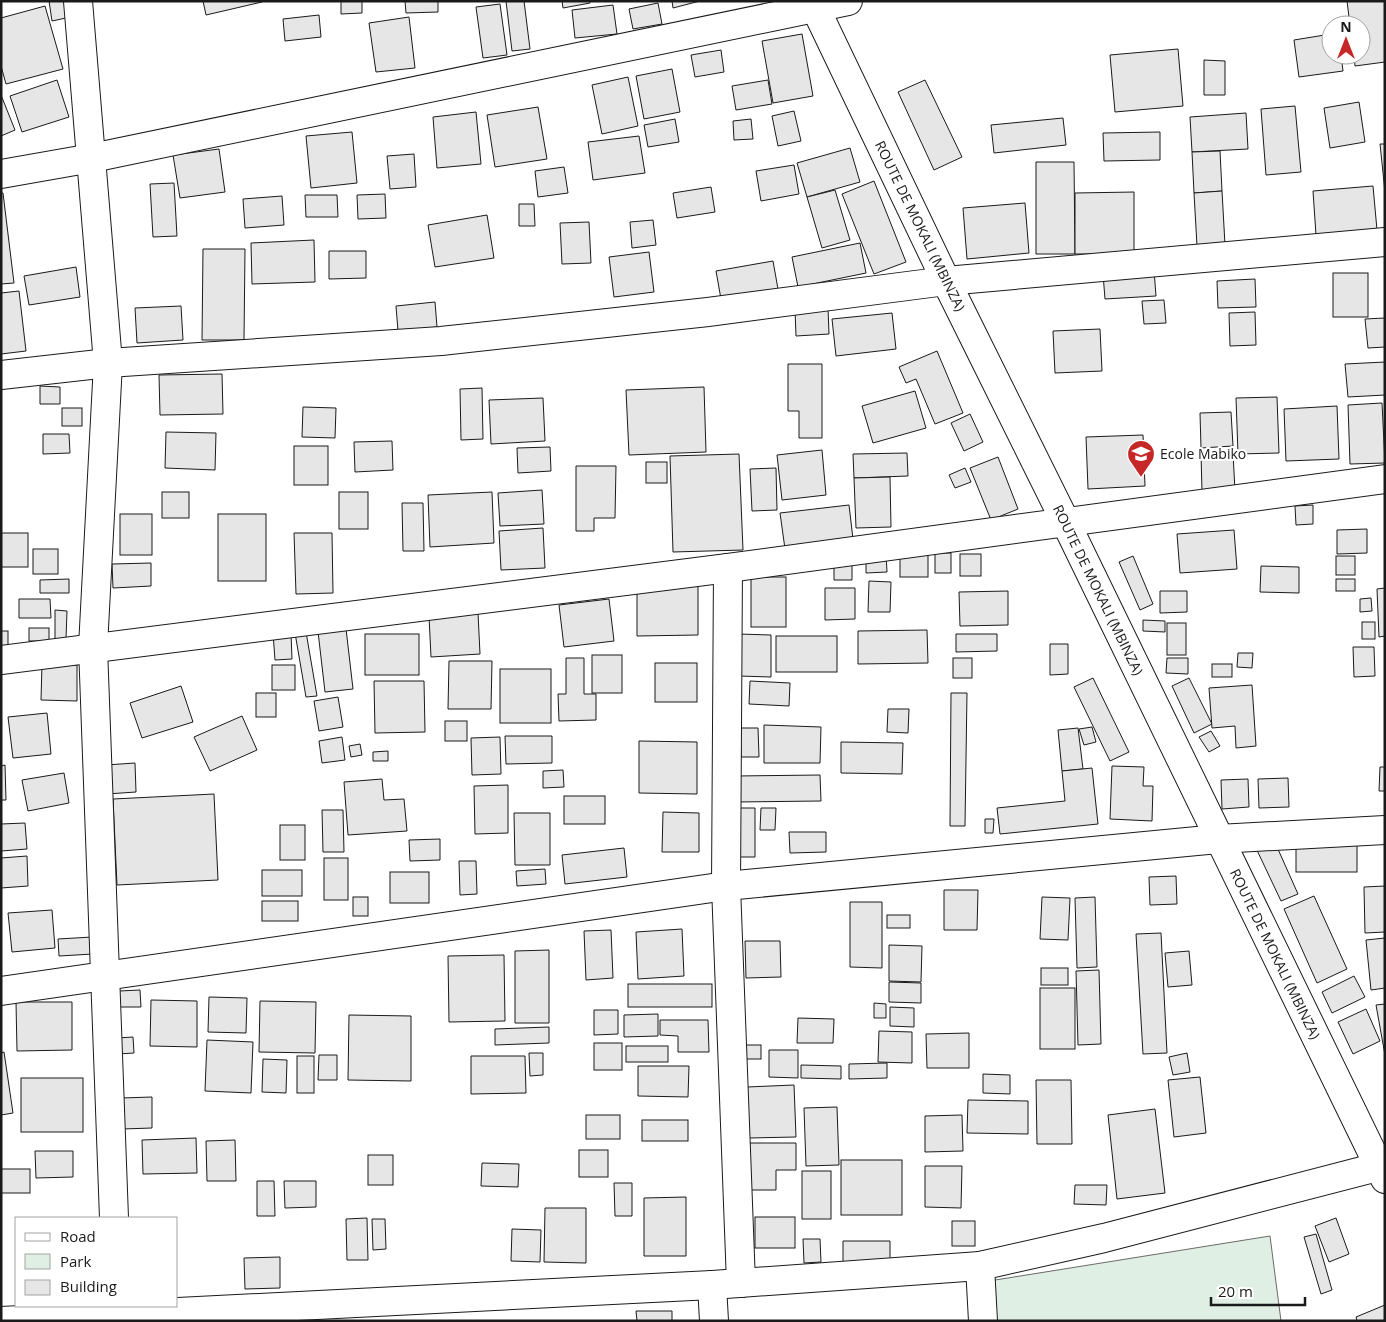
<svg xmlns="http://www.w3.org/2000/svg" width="1386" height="1322" viewBox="0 0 1386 1322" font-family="'Open Sans',sans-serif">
  <rect width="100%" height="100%" fill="#fff"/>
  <polygon fill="#e0efe3" stroke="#6a6a6a" points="1270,1236 1281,1321 991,1321 989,1281"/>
  <g fill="#e6e6e6" stroke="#1a1a1a">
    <polygon points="49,1 64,1 66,18 52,21"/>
    <polygon points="203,1 262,1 262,2 206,15"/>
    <polygon points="341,1 362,1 362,13 341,14"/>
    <polygon points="405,1 438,1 438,12 406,13"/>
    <polygon points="506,1 524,1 530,49 512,51"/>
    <polygon points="562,1 590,1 590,3 563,8"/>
    <polygon points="672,1 700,1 673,8"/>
    <polygon points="1347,1 1385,1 1385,62 1355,66 1354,55 1361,55 1361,25 1350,25"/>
    <polygon points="658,3 662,24 633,29 629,9"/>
    <polygon points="500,4 507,55 483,58 476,7"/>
    <polygon points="613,5 617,34 575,38 572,10"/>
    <polygon points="45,6 63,69 6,84 1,66 1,18"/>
    <polygon points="319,15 321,37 285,41 283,19"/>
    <polygon points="409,17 415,68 376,72 369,23"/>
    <polygon points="802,34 813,96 773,103 762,41"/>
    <polygon points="1331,34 1331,55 1341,55 1343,71 1299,77 1294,40"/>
    <polygon points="1178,49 1183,106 1115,112 1110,55"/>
    <polygon points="721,50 724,72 695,77 691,55"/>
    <polygon points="1204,60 1225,61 1225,95 1204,95"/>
    <polygon points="672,69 680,112 644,119 636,76"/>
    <polygon points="628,77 638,126 602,134 592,85"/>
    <polygon points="57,80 69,117 22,132 10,96"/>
    <polygon points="768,80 772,104 736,110 732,86"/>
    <polygon points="925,80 962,157 934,170 898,92"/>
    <polygon points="1,95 15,130 1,136"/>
    <polygon points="1359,102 1365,142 1330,148 1324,108"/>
    <polygon points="1295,106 1301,172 1266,175 1261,109"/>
    <polygon points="538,107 547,159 495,167 487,115"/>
    <polygon points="794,111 801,141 778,146 772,116"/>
    <polygon points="476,112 481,164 437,168 433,117"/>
    <polygon points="1246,113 1248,149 1192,152 1190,117"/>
    <polygon points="1063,118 1066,145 994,153 991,125"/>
    <polygon points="675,119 679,142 648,147 644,125"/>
    <polygon points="751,119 753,139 734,140 733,121"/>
    <polygon points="352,132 357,183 311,188 306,136"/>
    <polygon points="1160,132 1160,160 1104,161 1103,133"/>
    <polygon points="639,136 645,173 593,180 588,142"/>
    <polygon points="1380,144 1385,144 1385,192"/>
    <polygon points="850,148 860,182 807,197 797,163"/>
    <polygon points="219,149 225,192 180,198 173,155"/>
    <polygon points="1220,151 1222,191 1194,193 1192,152"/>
    <polygon points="414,154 416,187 390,189 387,156"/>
    <polygon points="1036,162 1074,162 1075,254 1036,254"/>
    <polygon points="794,165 799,194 761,201 756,171"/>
    <polygon points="564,167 568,193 538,197 535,171"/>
    <polygon points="874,181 906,262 874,274 842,194"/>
    <polygon points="174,183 177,236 153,237 150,184"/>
    <polygon points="1373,186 1377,230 1316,235 1313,191"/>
    <polygon points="711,187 715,212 677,218 673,193"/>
    <polygon points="835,190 850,240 822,248 807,197"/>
    <polygon points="1222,191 1225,245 1197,246 1194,193"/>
    <polygon points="1134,192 1134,254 1075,254 1075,193"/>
    <polygon points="1,193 3,193 14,283 1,284"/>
    <polygon points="385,194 386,218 358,219 357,195"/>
    <polygon points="305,195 337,195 338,217 306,217"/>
    <polygon points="282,196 284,225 245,228 243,199"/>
    <polygon points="1025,203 1029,253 967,259 963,208"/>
    <polygon points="519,204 534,204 535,226 519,226"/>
    <polygon points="487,215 494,258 435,267 428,225"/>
    <polygon points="653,220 656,245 632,248 630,222"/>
    <polygon points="589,222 591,263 562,264 560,223"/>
    <polygon points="314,240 315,282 252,284 251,243"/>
    <polygon points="860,243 866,273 798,287 792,257"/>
    <polygon points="203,249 245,249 244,340 202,340"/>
    <polygon points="329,251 366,251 366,278 329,279"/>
    <polygon points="649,252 654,292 614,297 609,257"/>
    <polygon points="773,261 778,289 721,299 716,271"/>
    <polygon points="76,267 80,297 29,305 24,276"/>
    <polygon points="1154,270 1156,296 1105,299 1103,274"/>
    <rect x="1333" y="273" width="35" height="44"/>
    <polygon points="1255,279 1256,307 1218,308 1217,281"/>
    <polygon points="19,291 26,351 1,354 1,293"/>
    <polygon points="1164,300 1166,323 1144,324 1142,301"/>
    <polygon points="435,302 437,327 398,331 396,306"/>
    <polygon points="181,306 183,340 137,343 135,308"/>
    <polygon points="828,308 829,334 796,336 795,310"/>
    <polygon points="1255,312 1256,345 1230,346 1229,313"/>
    <polygon points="892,313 896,349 836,356 832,319"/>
    <polygon points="1385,318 1385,347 1368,348 1365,319"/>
    <polygon points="1100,329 1102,371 1055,373 1053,331"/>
    <polygon points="937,351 963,413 935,424 916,379 906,383 899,367"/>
    <polygon points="1385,362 1385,395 1348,397 1345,364"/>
    <polygon points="788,364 822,364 822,438 799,438 799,411 788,411"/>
    <polygon points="222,374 223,414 160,415 159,375"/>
    <polygon points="40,386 60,387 60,404 40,404"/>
    <polygon points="704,387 706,452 629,455 626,390"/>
    <polygon points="482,388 483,439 461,440 460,389"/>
    <polygon points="915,391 926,428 873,443 862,406"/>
    <polygon points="1277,397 1279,453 1238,454 1236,398"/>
    <polygon points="543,398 545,441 491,444 489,400"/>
    <polygon points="1382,403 1385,463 1350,464 1348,405"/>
    <polygon points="1337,406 1339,459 1286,461 1284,409"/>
    <polygon points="303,407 336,408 335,438 302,437"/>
    <rect x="62" y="408" width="20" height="18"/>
    <polygon points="1231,412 1233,446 1201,448 1200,413"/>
    <polygon points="970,414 983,442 964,451 951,423"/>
    <polygon points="166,432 216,433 215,470 165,468"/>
    <polygon points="43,434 69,434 70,453 43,454"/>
    <polygon points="1143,435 1145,486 1088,489 1086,437"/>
    <polygon points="392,441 393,470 355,472 354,442"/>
    <rect x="294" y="446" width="34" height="39"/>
    <polygon points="550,447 551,471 518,473 517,448"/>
    <polygon points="822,450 826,495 782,500 777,455"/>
    <polygon points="907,453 908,476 854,478 853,454"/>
    <polygon points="1233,453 1235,491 1202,492 1201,454"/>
    <polygon points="739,454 743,550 673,552 670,456"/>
    <polygon points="998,457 1018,509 991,520 970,468"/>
    <rect x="646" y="462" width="21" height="21"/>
    <polygon points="576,466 616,466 615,518 594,518 594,531 576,531"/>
    <polygon points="776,468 777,510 752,511 750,469"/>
    <polygon points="965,468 971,482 955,488 949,475"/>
    <polygon points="890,477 891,527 856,528 854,478"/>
    <polygon points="542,490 544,524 500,526 498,493"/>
    <rect x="162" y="492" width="27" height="26"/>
    <rect x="339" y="492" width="29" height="37"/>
    <polygon points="492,492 494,543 430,547 428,495"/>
    <polygon points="402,503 423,503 424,551 403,551"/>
    <polygon points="849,505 853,539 785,549 780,513"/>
    <polygon points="1313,505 1313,524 1296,525 1295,506"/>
    <rect x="120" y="514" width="32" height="41"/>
    <rect x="218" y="514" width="48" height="67"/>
    <polygon points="543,528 545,568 501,570 499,531"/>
    <polygon points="1367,529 1367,553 1337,554 1337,530"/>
    <polygon points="1234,530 1237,569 1180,573 1177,534"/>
    <rect x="1" y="533" width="27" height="34"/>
    <polygon points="294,533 332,533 333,593 296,594"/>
    <rect x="33" y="549" width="25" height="25"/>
    <rect x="900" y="550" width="28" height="27"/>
    <rect x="935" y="553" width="16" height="20"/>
    <polygon points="886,554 887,572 866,573 866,555"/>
    <rect x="960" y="554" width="21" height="22"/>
    <polygon points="1133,556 1153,604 1140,610 1119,562"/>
    <rect x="1336" y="556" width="19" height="19"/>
    <polygon points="834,562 852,563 852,580 834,580"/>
    <polygon points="151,563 151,586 113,588 112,564"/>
    <polygon points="1261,566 1299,567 1299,593 1260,592"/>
    <rect x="751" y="577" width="35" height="50"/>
    <polygon points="69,579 69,593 40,593 40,580"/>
    <rect x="1336" y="579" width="19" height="12"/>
    <polygon points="869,581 891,582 890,612 868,612"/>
    <polygon points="637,584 698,584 698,635 637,636"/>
    <polygon points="825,588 855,588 855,619 825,620"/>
    <polygon points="1385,588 1385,636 1379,637 1377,589"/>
    <polygon points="1008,591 1008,625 960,626 959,592"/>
    <polygon points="1160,591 1187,591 1187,612 1160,613"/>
    <polygon points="1371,598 1372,611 1360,612 1360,599"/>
    <polygon points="19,599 50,599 51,618 19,618"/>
    <polygon points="609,599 614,641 564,647 559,605"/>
    <polygon points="55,610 67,611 66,639 55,639"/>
    <polygon points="478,613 480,654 431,657 429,616"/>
    <polygon points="345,620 353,689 325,692 317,623"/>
    <polygon points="1143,620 1165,621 1165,632 1143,631"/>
    <rect x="1362" y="622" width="13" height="17"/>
    <rect x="1167" y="623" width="19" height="32"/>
    <rect x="29" y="628" width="20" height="13"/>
    <polygon points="927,630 928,663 858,664 858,631"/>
    <rect x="1" y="631" width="7" height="15"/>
    <polygon points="306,632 317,696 306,697 295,633"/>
    <polygon points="273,633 291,633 292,659 275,660"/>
    <rect x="365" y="634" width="54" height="41"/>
    <polygon points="739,634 771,635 771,677 739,676"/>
    <polygon points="956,634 997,634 997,651 956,652"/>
    <rect x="776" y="636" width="61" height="36"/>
    <polygon points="1050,644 1068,644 1068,674 1050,675"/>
    <polygon points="1353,647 1374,647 1375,676 1354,677"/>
    <polygon points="1238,653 1253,653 1252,668 1237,667"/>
    <rect x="592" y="655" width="30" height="38"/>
    <polygon points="566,658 584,658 584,694 596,694 596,720 559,721 558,694 566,694"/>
    <rect x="953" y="658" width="19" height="20"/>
    <polygon points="1167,658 1188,658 1188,674 1166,673"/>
    <polygon points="449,661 492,661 491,709 448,709"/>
    <rect x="655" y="663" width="42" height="39"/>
    <polygon points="42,664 77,665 77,701 41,700"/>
    <rect x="1212" y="664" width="20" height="13"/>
    <rect x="272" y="665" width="23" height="25"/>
    <rect x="500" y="669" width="51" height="54"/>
    <polygon points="1093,678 1129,752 1110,761 1074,687"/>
    <polygon points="1189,678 1212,724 1194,733 1172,686"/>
    <polygon points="374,681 424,681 425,732 375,733"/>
    <polygon points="750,681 790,683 789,706 749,704"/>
    <polygon points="1252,685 1256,746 1236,748 1235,726 1212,728 1209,688"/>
    <polygon points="181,686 193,722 142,738 130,703"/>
    <rect x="256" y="693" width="20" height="24"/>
    <polygon points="951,693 967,693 965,826 950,826"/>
    <polygon points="338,697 343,727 319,731 314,701"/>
    <polygon points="888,709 909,709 908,733 887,732"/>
    <polygon points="47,713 51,754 13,758 8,717"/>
    <polygon points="242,716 257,750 210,771 194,737"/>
    <rect x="445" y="721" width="22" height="20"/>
    <polygon points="764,725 821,727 820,763 764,763"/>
    <polygon points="1092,727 1096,742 1084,745 1079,729"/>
    <polygon points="740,728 758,728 759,757 741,757"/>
    <polygon points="1078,728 1083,769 1062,771 1058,730"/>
    <polygon points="1211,731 1220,746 1209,752 1199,737"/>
    <polygon points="505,736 552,736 552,763 506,764"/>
    <polygon points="342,737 345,760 322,763 319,741"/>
    <polygon points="500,737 501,774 472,775 471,738"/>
    <polygon points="639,741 697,742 697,794 639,793"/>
    <polygon points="841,742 903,743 902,774 841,773"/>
    <polygon points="360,744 362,755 351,757 349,746"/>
    <polygon points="388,751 388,761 373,761 373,752"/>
    <polygon points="135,763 136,792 107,794 106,765"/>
    <polygon points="5,765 6,800 1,800 1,766"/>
    <polygon points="1112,766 1144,767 1143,786 1153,786 1152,821 1110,819"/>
    <polygon points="1380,767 1385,767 1385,791 1379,791"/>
    <polygon points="1092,768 1098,824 1000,834 997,808 1065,801 1062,771"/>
    <polygon points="563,770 564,787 543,788 543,771"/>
    <polygon points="64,773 69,803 28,811 22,780"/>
    <polygon points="820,775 821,801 737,802 736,776"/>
    <polygon points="1288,778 1289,807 1259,808 1258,779"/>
    <polygon points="382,779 384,800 404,799 407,831 348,835 344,782"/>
    <polygon points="1248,779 1249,807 1222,809 1221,780"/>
    <polygon points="508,785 508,833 475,834 474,786"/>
    <polygon points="214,794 218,880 117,885 113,799"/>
    <rect x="564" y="796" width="41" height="28"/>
    <polygon points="736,808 755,808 755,857 735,857"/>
    <polygon points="761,808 776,808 775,830 760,830"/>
    <polygon points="322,810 343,810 344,852 323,852"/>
    <polygon points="663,812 699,813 699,852 662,852"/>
    <polygon points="514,813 550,813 550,865 515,865"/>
    <polygon points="985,819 994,819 993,833 985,833"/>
    <polygon points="25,823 27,849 1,851 1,824"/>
    <rect x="280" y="825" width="25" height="35"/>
    <polygon points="789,832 826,832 826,852 790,853"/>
    <polygon points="1273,838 1298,894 1281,901 1255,846"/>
    <polygon points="440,839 440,860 410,861 409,840"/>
    <rect x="1296" y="842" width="61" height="30"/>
    <polygon points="624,848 627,877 565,884 562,855"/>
    <polygon points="27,856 28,886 1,888 1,858"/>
    <rect x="324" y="858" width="24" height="42"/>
    <polygon points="459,861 476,861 477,894 460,895"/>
    <polygon points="545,869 546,884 517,886 516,871"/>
    <rect x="262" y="870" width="40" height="26"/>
    <rect x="390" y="872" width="39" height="31"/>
    <polygon points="1176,876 1177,904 1150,905 1149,877"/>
    <polygon points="1385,886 1385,932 1365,933 1364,887"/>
    <polygon points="944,890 978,890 977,930 944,930"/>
    <polygon points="1314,896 1347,969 1317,983 1284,909"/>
    <rect x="353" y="897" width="15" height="19"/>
    <polygon points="1042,897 1070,898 1068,940 1040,939"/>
    <polygon points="1095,897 1097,967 1077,968 1075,898"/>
    <rect x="262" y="901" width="36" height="20"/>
    <polygon points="850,902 882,902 882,968 850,967"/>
    <polygon points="52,910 55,948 12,952 8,913"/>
    <rect x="887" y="915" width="23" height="13"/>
    <polygon points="682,929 684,976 638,979 636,932"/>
    <polygon points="611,930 613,978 586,980 584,931"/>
    <polygon points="1161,933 1167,1053 1143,1054 1136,934"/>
    <polygon points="92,937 93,954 59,956 58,939"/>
    <polygon points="1385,938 1385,988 1371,990 1366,940"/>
    <polygon points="745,941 780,941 781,977 746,978"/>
    <polygon points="889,945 922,946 921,982 889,981"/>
    <polygon points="549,950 549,1023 515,1023 515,951"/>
    <polygon points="1189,951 1192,985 1168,987 1165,953"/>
    <polygon points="504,955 505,1021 449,1022 448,956"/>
    <rect x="1041" y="968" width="27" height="17"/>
    <polygon points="1099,970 1101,1044 1078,1045 1076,971"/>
    <polygon points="1354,976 1365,997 1332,1013 1322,992"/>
    <polygon points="889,982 921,983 921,1003 889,1002"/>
    <rect x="628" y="984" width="84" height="23"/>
    <rect x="1040" y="988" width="35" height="61"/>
    <polygon points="140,990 141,1007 120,1007 119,991"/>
    <polygon points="209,997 247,998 246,1033 208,1032"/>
    <polygon points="151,1000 197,1001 197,1047 150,1046"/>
    <polygon points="260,1001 316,1002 315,1053 259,1052"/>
    <polygon points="16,1002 72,1002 72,1050 17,1051"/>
    <polygon points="874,1003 886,1004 886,1018 874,1018"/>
    <polygon points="1385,1004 1385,1055 1376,1005"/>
    <polygon points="890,1007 914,1008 914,1027 890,1026"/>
    <polygon points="1366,1009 1380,1041 1353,1054 1338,1022"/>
    <polygon points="594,1010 618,1010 618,1034 594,1035"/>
    <polygon points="658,1014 658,1036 624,1037 624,1015"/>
    <polygon points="349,1015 411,1016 411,1081 348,1080"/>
    <polygon points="798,1018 834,1019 833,1043 797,1043"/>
    <polygon points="660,1020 708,1020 709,1052 678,1052 678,1036 660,1035"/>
    <polygon points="549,1027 549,1043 495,1045 495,1029"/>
    <polygon points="879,1031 912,1032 912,1063 878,1062"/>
    <polygon points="969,1033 969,1068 927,1068 926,1034"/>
    <polygon points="133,1037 134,1053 118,1054 117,1038"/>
    <polygon points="207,1040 253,1042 251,1093 205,1091"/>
    <rect x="594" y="1043" width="28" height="27"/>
    <rect x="740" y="1045" width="21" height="14"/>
    <rect x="626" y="1046" width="42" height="16"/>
    <polygon points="769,1050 798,1050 798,1078 769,1077"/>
    <polygon points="4,1052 13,1113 1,1115 1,1053"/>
    <polygon points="529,1053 543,1053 543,1075 530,1076"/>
    <polygon points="1187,1053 1190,1072 1173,1075 1169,1057"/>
    <polygon points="319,1055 337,1055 337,1080 318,1080"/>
    <rect x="297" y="1056" width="17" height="37"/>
    <polygon points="471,1056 525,1056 526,1093 471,1094"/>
    <polygon points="263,1059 287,1060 286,1093 262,1092"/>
    <polygon points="887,1063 887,1078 849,1079 849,1064"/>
    <polygon points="801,1065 841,1066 841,1079 801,1078"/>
    <polygon points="638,1066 689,1066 688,1097 638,1096"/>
    <polygon points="983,1074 1010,1075 1010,1094 983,1093"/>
    <polygon points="1200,1077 1206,1133 1174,1137 1168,1080"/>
    <rect x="21" y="1078" width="62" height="54"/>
    <polygon points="1036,1080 1071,1080 1072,1144 1037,1144"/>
    <polygon points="794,1085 796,1137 749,1138 747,1087"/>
    <polygon points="152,1097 152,1128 122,1129 121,1098"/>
    <polygon points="968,1100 1028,1101 1028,1134 967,1133"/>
    <polygon points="837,1107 839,1165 806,1166 804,1108"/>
    <polygon points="1155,1109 1165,1193 1117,1199 1108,1115"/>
    <rect x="586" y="1115" width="34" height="24"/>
    <polygon points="962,1115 963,1151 925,1152 925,1116"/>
    <rect x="642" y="1120" width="46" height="21"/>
    <polygon points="196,1138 197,1173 143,1174 142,1140"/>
    <polygon points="235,1140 236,1181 207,1181 206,1141"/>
    <polygon points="749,1143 796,1143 796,1170 776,1170 776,1190 749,1190"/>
    <rect x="579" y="1150" width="29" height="27"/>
    <polygon points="35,1151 73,1151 73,1177 36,1178"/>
    <rect x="368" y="1155" width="25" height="30"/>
    <rect x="841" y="1160" width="61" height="55"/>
    <polygon points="482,1163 519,1164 518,1187 481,1186"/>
    <polygon points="925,1166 962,1166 961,1208 925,1207"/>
    <rect x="1" y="1169" width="29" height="24"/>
    <rect x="802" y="1171" width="29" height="48"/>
    <polygon points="257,1181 274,1181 275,1216 257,1216"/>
    <polygon points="284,1181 316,1181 316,1207 285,1208"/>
    <polygon points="614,1183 632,1183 632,1216 615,1216"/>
    <polygon points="1075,1185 1107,1185 1106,1205 1074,1204"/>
    <polygon points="686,1197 686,1256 644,1256 644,1198"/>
    <polygon points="545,1208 586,1208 586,1263 544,1262"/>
    <rect x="755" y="1217" width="40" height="31"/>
    <polygon points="367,1218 368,1260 347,1260 346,1219"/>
    <polygon points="1336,1218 1349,1254 1329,1262 1315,1226"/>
    <polygon points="372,1219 385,1219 386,1249 373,1250"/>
    <rect x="952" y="1221" width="23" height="25"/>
    <polygon points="512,1229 541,1230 540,1262 511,1261"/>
    <polygon points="1316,1234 1332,1290 1321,1294 1304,1237"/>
    <polygon points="803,1239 820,1239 821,1262 804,1263"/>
    <polygon points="843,1241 890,1241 890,1263 843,1264"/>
    <polygon points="280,1257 280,1288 245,1289 244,1258"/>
    <polygon points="1385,1305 1385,1321 1357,1321 1356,1317"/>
    <polygon points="636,1311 672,1311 672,1321 637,1321"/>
  </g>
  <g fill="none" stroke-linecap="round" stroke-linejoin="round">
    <defs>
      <g id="minor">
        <polyline points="78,1 108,363 93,647 114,1218"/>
        <polyline points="812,1 946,281 1065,521 1385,1179"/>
        <polyline points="1,174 92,158 848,1"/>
        <polyline points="1,375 108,363 441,341 708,312 946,281 1385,242"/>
        <polyline points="728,568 726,886 741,1283"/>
        <polyline points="1,660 728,568 1385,479"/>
        <polyline points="1,991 726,886 1218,839 1385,830"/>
        <polyline points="980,1266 983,1321"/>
        <polyline points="712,1285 714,1321"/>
        <polyline points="1,1321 712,1285 980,1266 1104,1238 1385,1165"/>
      </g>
    </defs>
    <use href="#minor" stroke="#1a1a1a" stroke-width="30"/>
    <use href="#minor" stroke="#fff" stroke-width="28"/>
  </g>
  <defs>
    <symbol id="school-pin" viewBox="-11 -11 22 30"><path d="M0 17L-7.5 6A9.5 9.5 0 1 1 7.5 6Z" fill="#c62828" stroke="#fff"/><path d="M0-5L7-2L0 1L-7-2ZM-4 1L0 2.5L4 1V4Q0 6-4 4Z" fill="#fff"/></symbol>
  </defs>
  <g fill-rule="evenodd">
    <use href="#school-pin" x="1125" y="438" width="32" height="43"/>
  </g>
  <g text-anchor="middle" stroke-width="4" stroke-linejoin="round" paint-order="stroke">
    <g font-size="14" fill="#1a1a1a" stroke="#fff">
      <text transform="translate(920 226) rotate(64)" y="5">ROUTE DE MOKALI (MBINZA)</text>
      <text transform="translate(1098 590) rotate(64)" y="5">ROUTE DE MOKALI (MBINZA)</text>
      <text transform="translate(1275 954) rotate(64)" y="5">ROUTE DE MOKALI (MBINZA)</text>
    </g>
    <g font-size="14" fill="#1a1a1a" stroke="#fff" text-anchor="start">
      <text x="1160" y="459">Ecole Mabiko</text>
    </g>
  </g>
  <rect width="1386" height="1322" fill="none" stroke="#1a1a1a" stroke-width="5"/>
  <rect x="15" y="1217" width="162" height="90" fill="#ffffff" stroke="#a3a3a3"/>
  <rect x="25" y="1233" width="25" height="8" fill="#ffffff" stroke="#a3a3a3"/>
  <text x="60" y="1242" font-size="15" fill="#1a1a1a">Road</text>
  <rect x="25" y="1254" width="25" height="15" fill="#e0efe3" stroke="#a3a3a3"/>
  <text x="60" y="1267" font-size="15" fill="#1a1a1a">Park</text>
  <rect x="25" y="1280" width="25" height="15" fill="#e6e6e6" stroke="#a3a3a3"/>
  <text x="60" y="1292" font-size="15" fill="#1a1a1a">Building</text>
  <g transform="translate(1346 40)"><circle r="24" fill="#ffffff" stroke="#a3a3a3"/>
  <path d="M0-4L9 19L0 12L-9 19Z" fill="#c62828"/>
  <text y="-8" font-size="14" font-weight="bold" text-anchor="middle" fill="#1a1a1a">N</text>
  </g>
  <path d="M1211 1297v8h94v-8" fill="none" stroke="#1a1a1a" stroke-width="2.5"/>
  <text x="1218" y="1297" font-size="15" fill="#1a1a1a" stroke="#ffffff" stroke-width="4" paint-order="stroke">20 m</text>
</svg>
